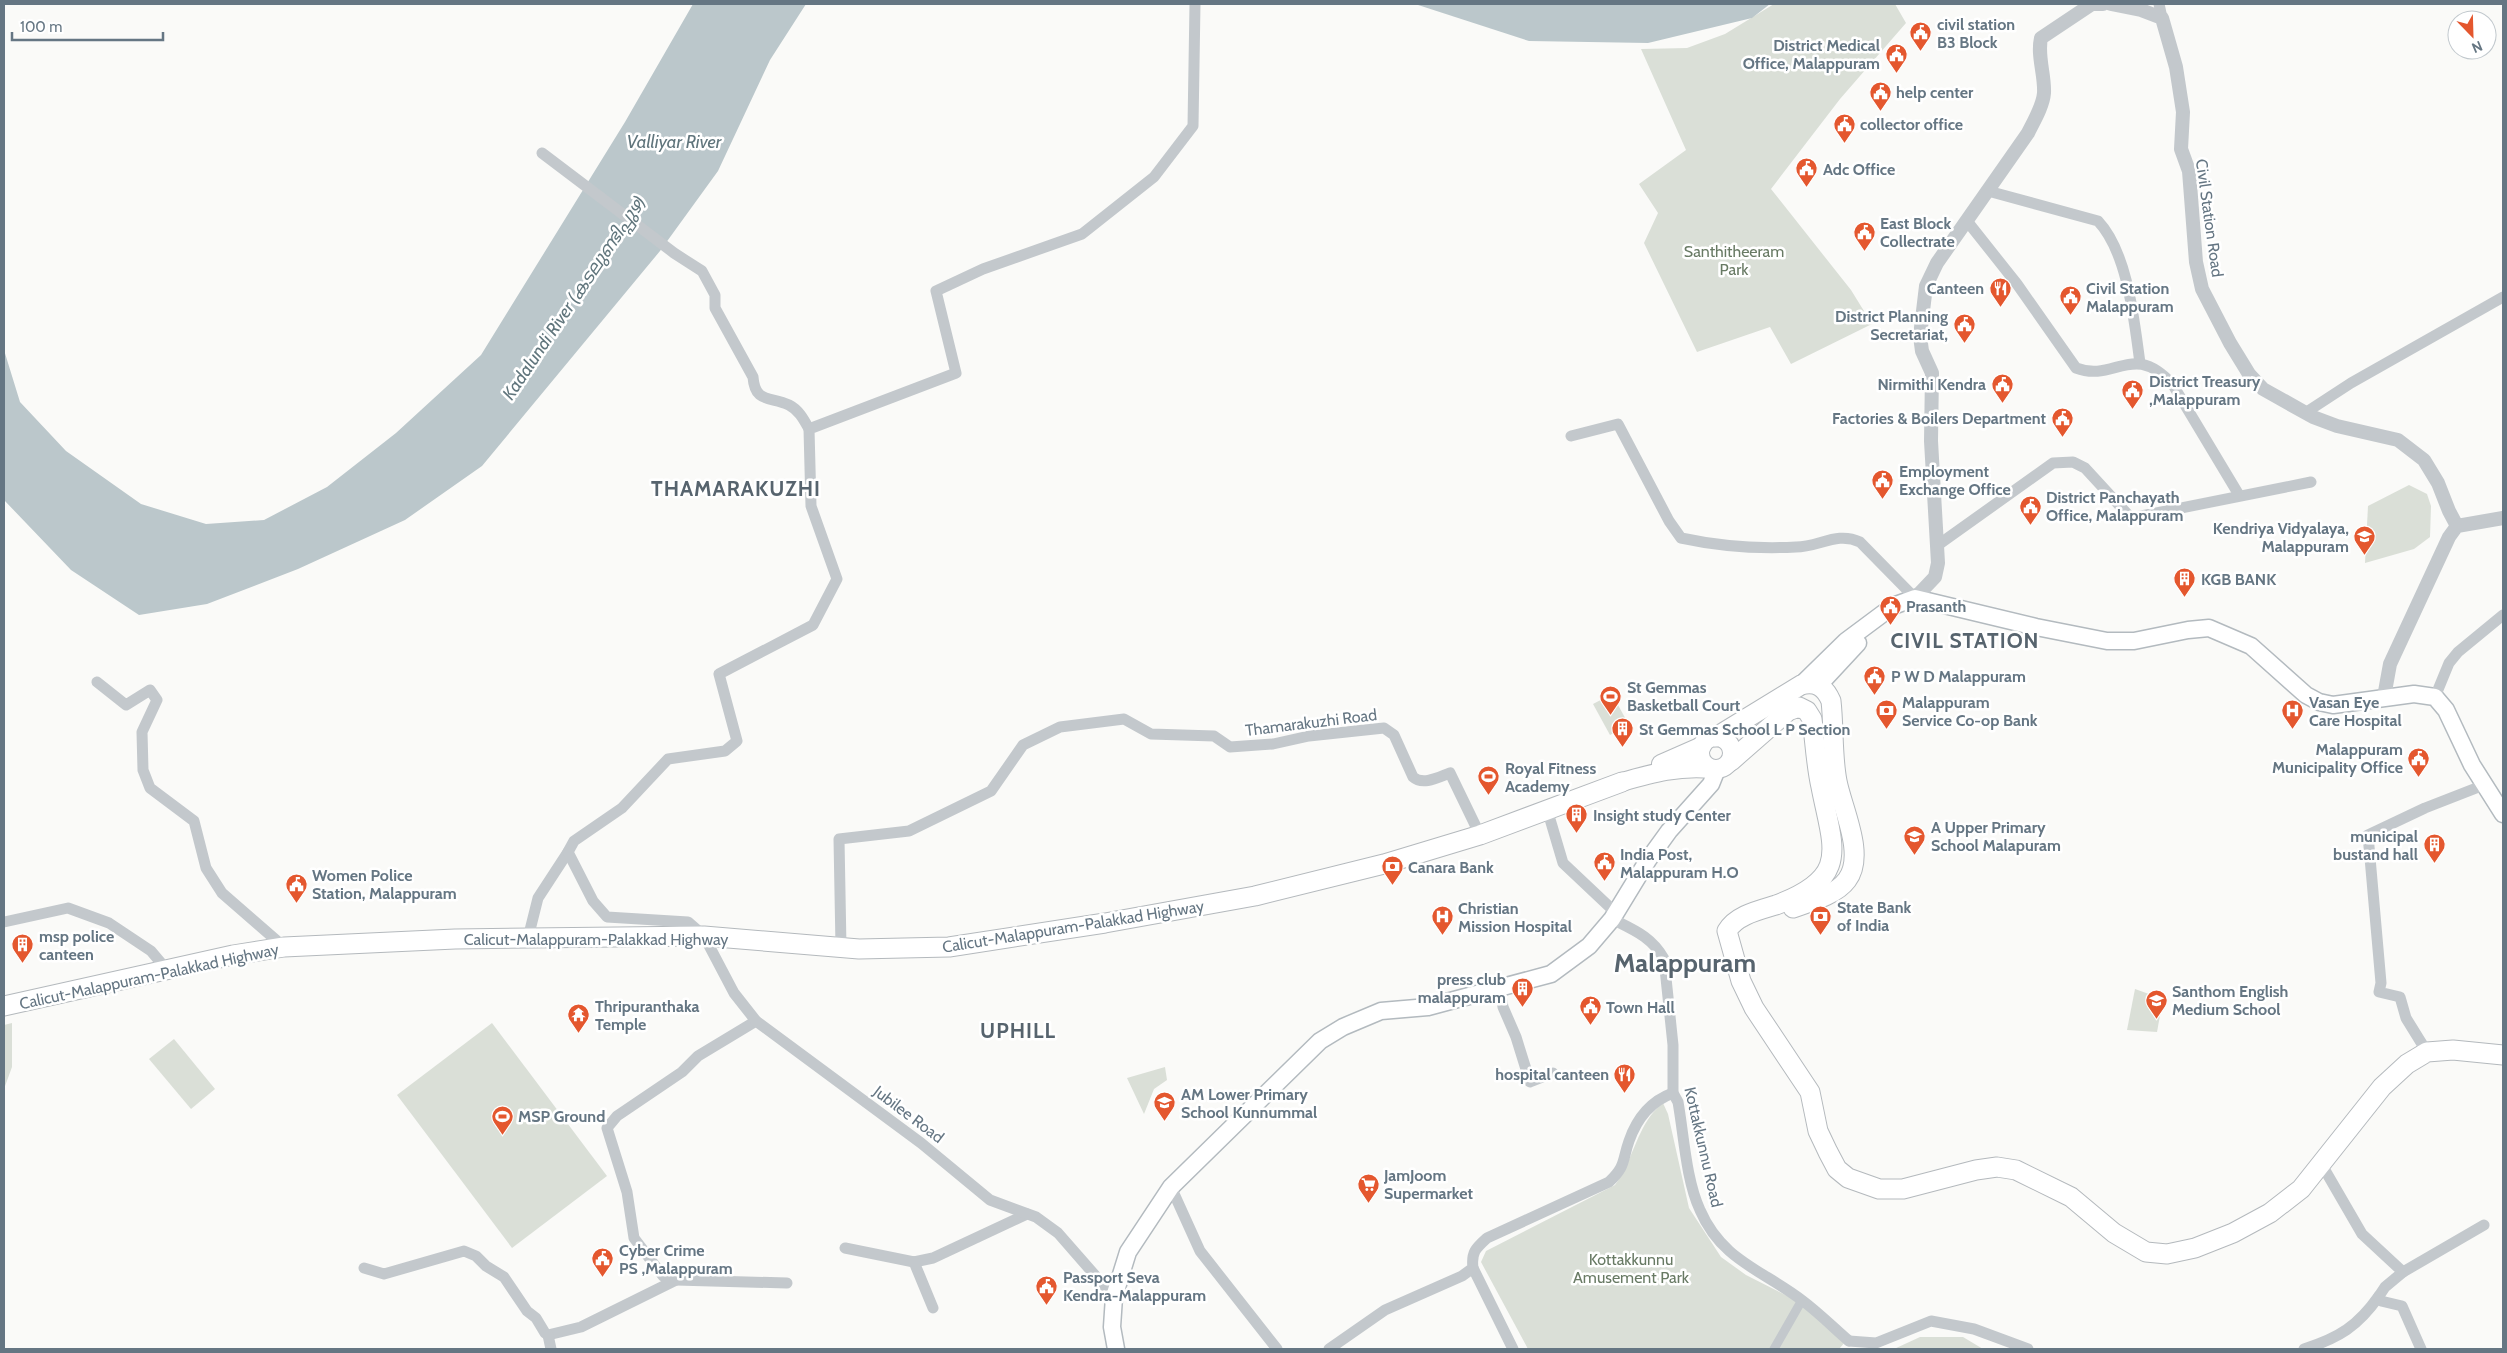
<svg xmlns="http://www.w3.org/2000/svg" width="2507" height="1353" viewBox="0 0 2507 1353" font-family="Cabin,'Noto Sans Malayalam',sans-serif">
  <rect width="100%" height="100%" fill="#fafaf8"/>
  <g fill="#dadfd7">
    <polygon points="1774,4 1895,4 1906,23 1840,99 1771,189 1851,290 1872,324 1791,364 1770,327 1697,352 1644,243 1658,213 1639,184 1686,150 1641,49 1687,48 1725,34"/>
    <polygon points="2409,485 2427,494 2431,506 2430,537 2414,549 2365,563 2368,506"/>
    <polygon points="1612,694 1629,725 1610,735 1593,704"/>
    <polygon points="2135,989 2163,999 2157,1032 2127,1030"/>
    <polygon points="12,1023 12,1067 4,1089 4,1025"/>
    <polygon points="492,1023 607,1176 512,1248 397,1095"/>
    <polygon points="174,1039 215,1089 191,1109 149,1059"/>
    <polygon points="1165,1067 1167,1080 1154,1089 1144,1114 1127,1078"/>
    <path d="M1663,1103L1668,1114L1689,1208L1721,1257L1746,1275L1801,1303L1846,1341L1839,1349H1528L1481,1262L1486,1251L1615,1185C1634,1160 1637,1123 1663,1103Z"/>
    <polygon points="1920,1337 1963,1337 1983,1349 1894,1349"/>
  </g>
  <g fill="#bbc7cb">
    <polygon points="693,4 806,4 770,60 718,171 660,251 482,466 405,520 298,569 207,604 139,615 71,570 4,500 4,350 20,402 66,451 141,504 206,524 264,520 327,487 396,433 481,355 625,122"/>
    <polygon points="1415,4 1770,4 1752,18 1648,43 1529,41"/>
  </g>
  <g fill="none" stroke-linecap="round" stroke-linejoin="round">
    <defs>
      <g id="secondary">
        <polyline points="1801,685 1846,641 1893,606 1915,598 2036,627 2107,641 2134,641 2188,630 2209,628 2251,646 2306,695 2319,702 2333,705 2414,694 2435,697 2446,710 2472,765 2503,814"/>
        <polyline points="1819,685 1858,643"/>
        <polyline points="1116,1349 1112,1327 1114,1297 1128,1252 1171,1187 1320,1041 1343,1027 1381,1011 1428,1007 1551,974 1589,946 1612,919 1648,860 1669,831 1711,784 1717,769"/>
      </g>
      <g id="primary">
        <circle cx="1716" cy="753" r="16"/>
        <polyline points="1661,764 1702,746"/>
        <path d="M1622,782C1653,773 1679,766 1711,769"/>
      </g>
      <g id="trunk">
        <path d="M1716,737L1801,685C1816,681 1825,687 1831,701C1834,727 1832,755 1837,781C1842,808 1866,855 1847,880C1836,895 1810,902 1793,908"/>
        <path d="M1731,761L1788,711L1799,707L1807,711L1812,719C1815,741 1816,765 1821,787C1833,849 1851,877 1776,905C1760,910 1736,915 1727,931L1741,981L1754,1008L1810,1092L1818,1131L1828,1152L1837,1169L1848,1178L1879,1189H1903L1976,1170L1997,1167L2016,1170L2071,1197L2114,1233L2146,1252L2167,1254L2195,1248L2233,1233L2270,1213L2301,1189L2382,1087L2407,1064L2427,1052L2453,1050L2503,1055"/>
        <polyline points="4,1006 233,955 284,947 455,939 704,936 859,949 949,947 1105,923 1255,896 1384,864 1480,835 1622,782"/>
      </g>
    </defs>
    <use href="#secondary" stroke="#b3babf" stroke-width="19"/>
    <use href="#primary" stroke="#b5babe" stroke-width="20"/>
    <use href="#trunk" stroke="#b4b9bd" stroke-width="21"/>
    <polyline stroke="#c3c8cc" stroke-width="9" points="1774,1349 1802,1300"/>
    <g stroke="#c3c8cc" stroke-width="11">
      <polyline points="2159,4 2162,18"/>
      <path d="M542,153L674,253L702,271L715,295V308L753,377C755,404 771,396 789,405C799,410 804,420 809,429"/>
      <path d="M1988,191L2098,221C2128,253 2134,320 2140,363"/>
      <path d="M1967,221L2017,284L2076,368C2115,383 2133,340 2173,385L2239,495"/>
      <polyline points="2305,413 2351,383 2503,297"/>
      <path d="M1571,436L1618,424L1669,521L1681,538C1718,546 1758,549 1796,547C1819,547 1837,531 1860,542L1915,598"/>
      <polyline points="1938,545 2053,463 2073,462 2085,468 2131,518 2311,482"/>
      <polyline points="97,682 126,705 150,690 157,700 142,732 143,770 150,788 194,821 206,868 222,893 284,947"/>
      <polyline points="2435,697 2449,663 2458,652 2503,615"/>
      <polyline points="1547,809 1563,863 1616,913"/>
      <path d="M1612,919C1634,930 1652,937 1664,959L1673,1045V1093L1678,1102C1684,1136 1686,1180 1700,1210C1722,1261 1763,1270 1803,1301C1819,1313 1834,1328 1849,1341"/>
      <polyline points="4,922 68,908 109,923 151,951 167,970"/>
      <polyline points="528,938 538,898 568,852"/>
      <path d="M841,947L839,839L909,831L991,791L1023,745L1060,727L1124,719L1151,734L1214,736L1230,747L1273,744L1309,736L1384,728L1394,735L1413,777C1423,786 1439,777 1450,773L1480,835"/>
      <polyline points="1500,988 1503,1007 1516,1037 1530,1082 1553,1073"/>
      <polyline points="756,1021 698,1056 682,1072 617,1116 607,1128 627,1192 634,1238 663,1276 676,1280 787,1283"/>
      <polyline points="2427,1052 2406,1018 2400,997 2379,992 2381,983 2368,835 2425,808 2484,785"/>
      <polyline points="2322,1165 2362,1234 2403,1272 2385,1287 2379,1296 2381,1301 2402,1306 2421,1349"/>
      <polyline points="1171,1187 1200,1251 1277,1349"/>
      <polyline points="845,1248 914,1262 933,1258 1027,1214"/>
      <polyline points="914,1262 933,1308"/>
      <polyline points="364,1268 384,1274 464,1251 476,1256 486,1266 504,1277 527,1311 536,1318 545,1333 548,1335 581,1327 676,1280"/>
      <polyline points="1473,1268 1513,1349"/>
      <polyline points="2403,1272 2484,1225"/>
      <polyline points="1114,1297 1058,1233 1036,1217 990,1200 921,1143 756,1021 734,993 704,936 688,922 607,917 593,901 568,852 574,841 622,808 668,759 725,751 737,741 719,674 813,625 837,579 811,506 809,429 956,373 936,291 983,269 1082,234 1154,177 1193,126 1195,4"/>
      <polyline points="548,1335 551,1349"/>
      <polyline points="1849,1341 1876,1343 1931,1321 1974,1329 2028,1349"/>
      <path d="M1329,1349L1385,1310L1462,1276L1473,1268C1471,1252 1476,1248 1487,1238L1609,1182C1626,1166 1622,1161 1629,1141C1637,1118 1651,1101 1673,1093"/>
      <path d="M2304,1349C2339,1338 2358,1326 2379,1296"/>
    </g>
    <g stroke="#c3c8cc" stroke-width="14">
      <polyline points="2111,4 2141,10 2162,18 2176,67 2183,112 2181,149 2189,171 2196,262 2202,289 2230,343 2249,374 2263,389 2313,417 2337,426 2398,440 2424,460 2438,483 2449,511 2457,526"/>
      <path d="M1915,598L1935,577L1938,563L1931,441L1932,373L1922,351L1920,336L1926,286L1937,263L2028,133C2034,121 2043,106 2044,93C2045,75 2037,56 2041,38L2092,4H2103"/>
      <polyline points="2384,697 2390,664 2449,537 2457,526 2503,518"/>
    </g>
    <use href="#secondary" stroke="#fff" stroke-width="16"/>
    <use href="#primary" stroke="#fff" stroke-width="18"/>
    <use href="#trunk" stroke="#fff" stroke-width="19"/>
  </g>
  <defs>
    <symbol id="civic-pin" viewBox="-11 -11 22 30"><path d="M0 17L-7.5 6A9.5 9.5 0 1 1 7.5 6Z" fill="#e4572e" stroke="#fff"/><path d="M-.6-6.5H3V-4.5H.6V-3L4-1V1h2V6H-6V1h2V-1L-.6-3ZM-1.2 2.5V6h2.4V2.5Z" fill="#fff"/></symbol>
    <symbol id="restaurant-pin" viewBox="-11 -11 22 30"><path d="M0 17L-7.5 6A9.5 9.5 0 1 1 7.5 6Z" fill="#e4572e" stroke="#fff"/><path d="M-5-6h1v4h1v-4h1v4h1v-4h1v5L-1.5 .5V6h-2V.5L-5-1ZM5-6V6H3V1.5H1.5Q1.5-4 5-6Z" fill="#fff"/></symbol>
    <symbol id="school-pin" viewBox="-11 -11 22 30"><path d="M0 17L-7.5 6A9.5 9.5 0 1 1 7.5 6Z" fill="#e4572e" stroke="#fff"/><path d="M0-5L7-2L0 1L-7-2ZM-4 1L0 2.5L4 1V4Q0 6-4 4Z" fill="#fff"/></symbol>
    <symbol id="building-pin" viewBox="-11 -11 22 30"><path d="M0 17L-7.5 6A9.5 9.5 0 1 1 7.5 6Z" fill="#e4572e" stroke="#fff"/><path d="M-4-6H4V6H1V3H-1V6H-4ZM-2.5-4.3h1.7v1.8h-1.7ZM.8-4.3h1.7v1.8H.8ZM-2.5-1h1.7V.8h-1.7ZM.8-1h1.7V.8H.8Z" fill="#fff"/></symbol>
    <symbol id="stadium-pin" viewBox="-11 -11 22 30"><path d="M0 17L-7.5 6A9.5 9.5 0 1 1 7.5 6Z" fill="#e4572e" stroke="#fff"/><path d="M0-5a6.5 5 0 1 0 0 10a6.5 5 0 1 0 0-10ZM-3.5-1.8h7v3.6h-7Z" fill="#fff"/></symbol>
    <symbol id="bank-pin" viewBox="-11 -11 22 30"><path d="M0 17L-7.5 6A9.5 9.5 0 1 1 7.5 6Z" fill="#e4572e" stroke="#fff"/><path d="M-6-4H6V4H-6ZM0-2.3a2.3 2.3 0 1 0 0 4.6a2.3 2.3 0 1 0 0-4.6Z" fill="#fff"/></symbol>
    <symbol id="hospital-pin" viewBox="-11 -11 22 30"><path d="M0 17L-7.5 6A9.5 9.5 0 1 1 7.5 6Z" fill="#e4572e" stroke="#fff"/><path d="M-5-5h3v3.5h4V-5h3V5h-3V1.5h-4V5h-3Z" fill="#fff"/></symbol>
    <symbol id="temple-pin" viewBox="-11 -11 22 30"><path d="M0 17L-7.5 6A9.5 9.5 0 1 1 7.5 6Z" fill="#e4572e" stroke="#fff"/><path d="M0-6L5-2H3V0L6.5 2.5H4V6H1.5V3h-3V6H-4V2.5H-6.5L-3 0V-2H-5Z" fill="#fff"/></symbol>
    <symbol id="supermarket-pin" viewBox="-11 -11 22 30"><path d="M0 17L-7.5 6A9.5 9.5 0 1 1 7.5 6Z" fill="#e4572e" stroke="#fff"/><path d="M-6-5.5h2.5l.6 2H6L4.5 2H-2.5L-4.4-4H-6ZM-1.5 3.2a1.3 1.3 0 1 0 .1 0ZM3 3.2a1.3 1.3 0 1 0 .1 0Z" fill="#fff"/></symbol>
  </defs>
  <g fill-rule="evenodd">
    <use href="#civic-pin" x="1908" y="20" width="25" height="34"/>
    <use href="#civic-pin" x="1884" y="42" width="25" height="34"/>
    <use href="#civic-pin" x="1868" y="80" width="25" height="34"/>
    <use href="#civic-pin" x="1832" y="112" width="25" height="34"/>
    <use href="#civic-pin" x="1794" y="156" width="25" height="34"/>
    <use href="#civic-pin" x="1852" y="220" width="25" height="34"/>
    <use href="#restaurant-pin" x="1988" y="276" width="25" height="34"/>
    <use href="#civic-pin" x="2058" y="284" width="25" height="34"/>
    <use href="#civic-pin" x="1952" y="312" width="25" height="34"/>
    <use href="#civic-pin" x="1990" y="372" width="25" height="34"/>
    <use href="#civic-pin" x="2120" y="378" width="25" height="34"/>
    <use href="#civic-pin" x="2050" y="406" width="25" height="34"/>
    <use href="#civic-pin" x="1870" y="468" width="25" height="34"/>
    <use href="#civic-pin" x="2018" y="494" width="25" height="34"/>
    <use href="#school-pin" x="2352" y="524" width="25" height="34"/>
    <use href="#building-pin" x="2172" y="566" width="25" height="34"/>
    <use href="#civic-pin" x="1878" y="594" width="25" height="34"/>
    <use href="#civic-pin" x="1862" y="664" width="25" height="34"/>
    <use href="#stadium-pin" x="1598" y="684" width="25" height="34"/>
    <use href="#bank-pin" x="1874" y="698" width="25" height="34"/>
    <use href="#hospital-pin" x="2280" y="698" width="25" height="34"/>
    <use href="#building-pin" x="1610" y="716" width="25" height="34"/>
    <use href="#civic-pin" x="2406" y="746" width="25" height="34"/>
    <use href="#stadium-pin" x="1476" y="764" width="25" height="34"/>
    <use href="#building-pin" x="1564" y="802" width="25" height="34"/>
    <use href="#school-pin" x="1902" y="824" width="25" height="34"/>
    <use href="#building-pin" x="2422" y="832" width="25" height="34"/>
    <use href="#civic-pin" x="1592" y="850" width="25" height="34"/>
    <use href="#bank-pin" x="1380" y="854" width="25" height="34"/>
    <use href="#civic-pin" x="284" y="872" width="25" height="34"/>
    <use href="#bank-pin" x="1808" y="904" width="25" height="34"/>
    <use href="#hospital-pin" x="1430" y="904" width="25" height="34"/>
    <use href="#building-pin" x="10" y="932" width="25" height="34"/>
    <use href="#building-pin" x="1510" y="976" width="25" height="34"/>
    <use href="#school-pin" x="2144" y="988" width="25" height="34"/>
    <use href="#civic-pin" x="1578" y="994" width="25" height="34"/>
    <use href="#temple-pin" x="566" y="1002" width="25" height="34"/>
    <use href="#restaurant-pin" x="1612" y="1062" width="25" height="34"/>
    <use href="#school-pin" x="1152" y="1090" width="25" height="34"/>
    <use href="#stadium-pin" x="490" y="1104" width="25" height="34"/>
    <use href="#supermarket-pin" x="1356" y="1172" width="25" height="34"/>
    <use href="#civic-pin" x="590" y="1246" width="25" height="34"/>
    <use href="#civic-pin" x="1034" y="1274" width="25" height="34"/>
  </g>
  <g text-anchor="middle" stroke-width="5" stroke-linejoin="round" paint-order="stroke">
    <g font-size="16" font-weight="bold" fill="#657683" stroke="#fff" text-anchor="start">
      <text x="1937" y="30">civil station<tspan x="1937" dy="18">B3 Block</tspan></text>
      <text x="1880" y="51" text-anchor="end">District Medical<tspan x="1880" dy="18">Office, Malappuram</tspan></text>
      <text x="1896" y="98">help center</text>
      <text x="1860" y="130">collector office</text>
      <text x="1823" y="175">Adc Office</text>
      <text x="1880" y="229">East Block<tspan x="1880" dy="18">Collectrate</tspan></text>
      <text x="1984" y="294" text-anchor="end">Canteen</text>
      <text x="2086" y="294">Civil Station<tspan x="2086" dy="18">Malappuram</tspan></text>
      <text x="1948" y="322" text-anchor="end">District Planning<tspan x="1948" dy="18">Secretariat,</tspan></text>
      <text x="2149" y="387">District Treasury<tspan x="2149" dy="18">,Malappuram</tspan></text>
      <text x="1986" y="390" text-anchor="end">Nirmithi Kendra</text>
      <text x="2046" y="424" text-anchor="end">Factories &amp; Boilers Department</text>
      <text x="1899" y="477">Employment<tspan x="1899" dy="18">Exchange Office</tspan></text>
      <text x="2046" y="503">District Panchayath<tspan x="2046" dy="18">Office, Malappuram</tspan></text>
      <text x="2349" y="534" text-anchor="end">Kendriya Vidyalaya,<tspan x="2349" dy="18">Malappuram</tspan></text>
      <text x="2201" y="585">KGB BANK</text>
      <text x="1906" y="612">Prasanth</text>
      <text x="1891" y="682">P W D Malappuram</text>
      <text x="1627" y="693">St Gemmas<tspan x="1627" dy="18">Basketball Court</tspan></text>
      <text x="1902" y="708">Malappuram<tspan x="1902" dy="18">Service Co-op Bank</tspan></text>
      <text x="2309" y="708">Vasan Eye<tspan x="2309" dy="18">Care Hospital</tspan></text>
      <text x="1639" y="735">St Gemmas School L P Section</text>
      <text x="2403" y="755" text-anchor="end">Malappuram<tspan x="2403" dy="18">Municipality Office</tspan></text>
      <text x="1505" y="774">Royal Fitness<tspan x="1505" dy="18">Academy</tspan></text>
      <text x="1593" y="821">Insight study Center</text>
      <text x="1931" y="833">A Upper Primary<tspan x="1931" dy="18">School Malapuram</tspan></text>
      <text x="2418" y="842" text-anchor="end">municipal<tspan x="2418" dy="18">bustand hall</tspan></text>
      <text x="1620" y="860">India Post,<tspan x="1620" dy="18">Malappuram H.O</tspan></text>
      <text x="1408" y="873">Canara Bank</text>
      <text x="312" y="881">Women Police<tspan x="312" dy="18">Station, Malappuram</tspan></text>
      <text x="1837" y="913">State Bank<tspan x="1837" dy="18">of India</tspan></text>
      <text x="1458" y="914">Christian<tspan x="1458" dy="18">Mission Hospital</tspan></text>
      <text x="39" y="942">msp police<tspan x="39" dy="18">canteen</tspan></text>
      <text x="1506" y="985" text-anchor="end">press club<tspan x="1506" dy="18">malappuram</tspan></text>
      <text x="2172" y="997">Santhom English<tspan x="2172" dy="18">Medium School</tspan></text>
      <text x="595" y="1012">Thripuranthaka<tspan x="595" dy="18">Temple</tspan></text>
      <text x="1606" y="1013">Town Hall</text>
      <text x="1609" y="1080" text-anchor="end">hospital canteen</text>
      <text x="1181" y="1100">AM Lower Primary<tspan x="1181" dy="18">School Kunnummal</tspan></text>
      <text x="518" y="1122">MSP Ground</text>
      <text x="1384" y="1181">JamJoom<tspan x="1384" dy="18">Supermarket</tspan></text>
      <text x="619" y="1256">Cyber Crime<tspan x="619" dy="18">PS ,Malappuram</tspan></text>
      <text x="1063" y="1283">Passport Seva<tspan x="1063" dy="18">Kendra-Malappuram</tspan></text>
    </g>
    <g font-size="16" fill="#657683" stroke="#fff">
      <text transform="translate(2210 218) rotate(82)" y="6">Civil Station Road</text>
      <text transform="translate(1311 722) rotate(-7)" y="6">Thamarakuzhi Road</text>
      <text transform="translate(1073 926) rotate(-9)" y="6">Calicut-Malappuram-Palakkad Highway</text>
      <text x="596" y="945">Calicut-Malappuram-Palakkad Highway</text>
      <text transform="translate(149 976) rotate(-12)" y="6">Calicut-Malappuram-Palakkad Highway</text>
      <text transform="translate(909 1114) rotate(37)" y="6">Jubilee Road</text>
      <text transform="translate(1704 1147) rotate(77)" y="6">Kottakkunnu Road</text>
    </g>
    <g font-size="16" fill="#687a64" stroke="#fff">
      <text x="1734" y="257">Santhitheeram<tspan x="1734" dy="18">Park</tspan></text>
      <text x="1631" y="1265">Kottakkunnu<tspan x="1631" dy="18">Amusement Park</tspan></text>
    </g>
    <g font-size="18" font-style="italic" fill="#60757c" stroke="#fff">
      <text x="674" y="148">Valliyar River</text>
      <text transform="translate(574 298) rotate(-56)" y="6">Kadalundi River (കടലുണ്ടിപ്പുഴ)</text>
    </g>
    <g font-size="21" font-weight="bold" letter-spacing="1" fill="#57646e" stroke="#fff">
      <text x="736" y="496">THAMARAKUZHI</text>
      <text x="1965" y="648">CIVIL STATION</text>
      <text x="1018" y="1038">UPHILL</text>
    </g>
    <g font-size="26" font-weight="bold" fill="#57646e" stroke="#fff">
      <text x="1685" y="972">Malappuram</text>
    </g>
  </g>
  <rect width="2507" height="1353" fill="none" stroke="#657683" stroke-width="10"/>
  <g transform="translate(2472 35) rotate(157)"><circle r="24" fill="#ffffff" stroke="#c1c8cd"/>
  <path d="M0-4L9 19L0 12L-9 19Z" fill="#e4572e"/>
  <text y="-8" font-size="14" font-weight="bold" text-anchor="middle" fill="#657683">N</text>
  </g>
  <path d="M12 32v8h151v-8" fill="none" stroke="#657683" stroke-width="2.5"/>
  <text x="20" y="32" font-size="15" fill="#657683" stroke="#ffffff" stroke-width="4" paint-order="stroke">100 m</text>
</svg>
